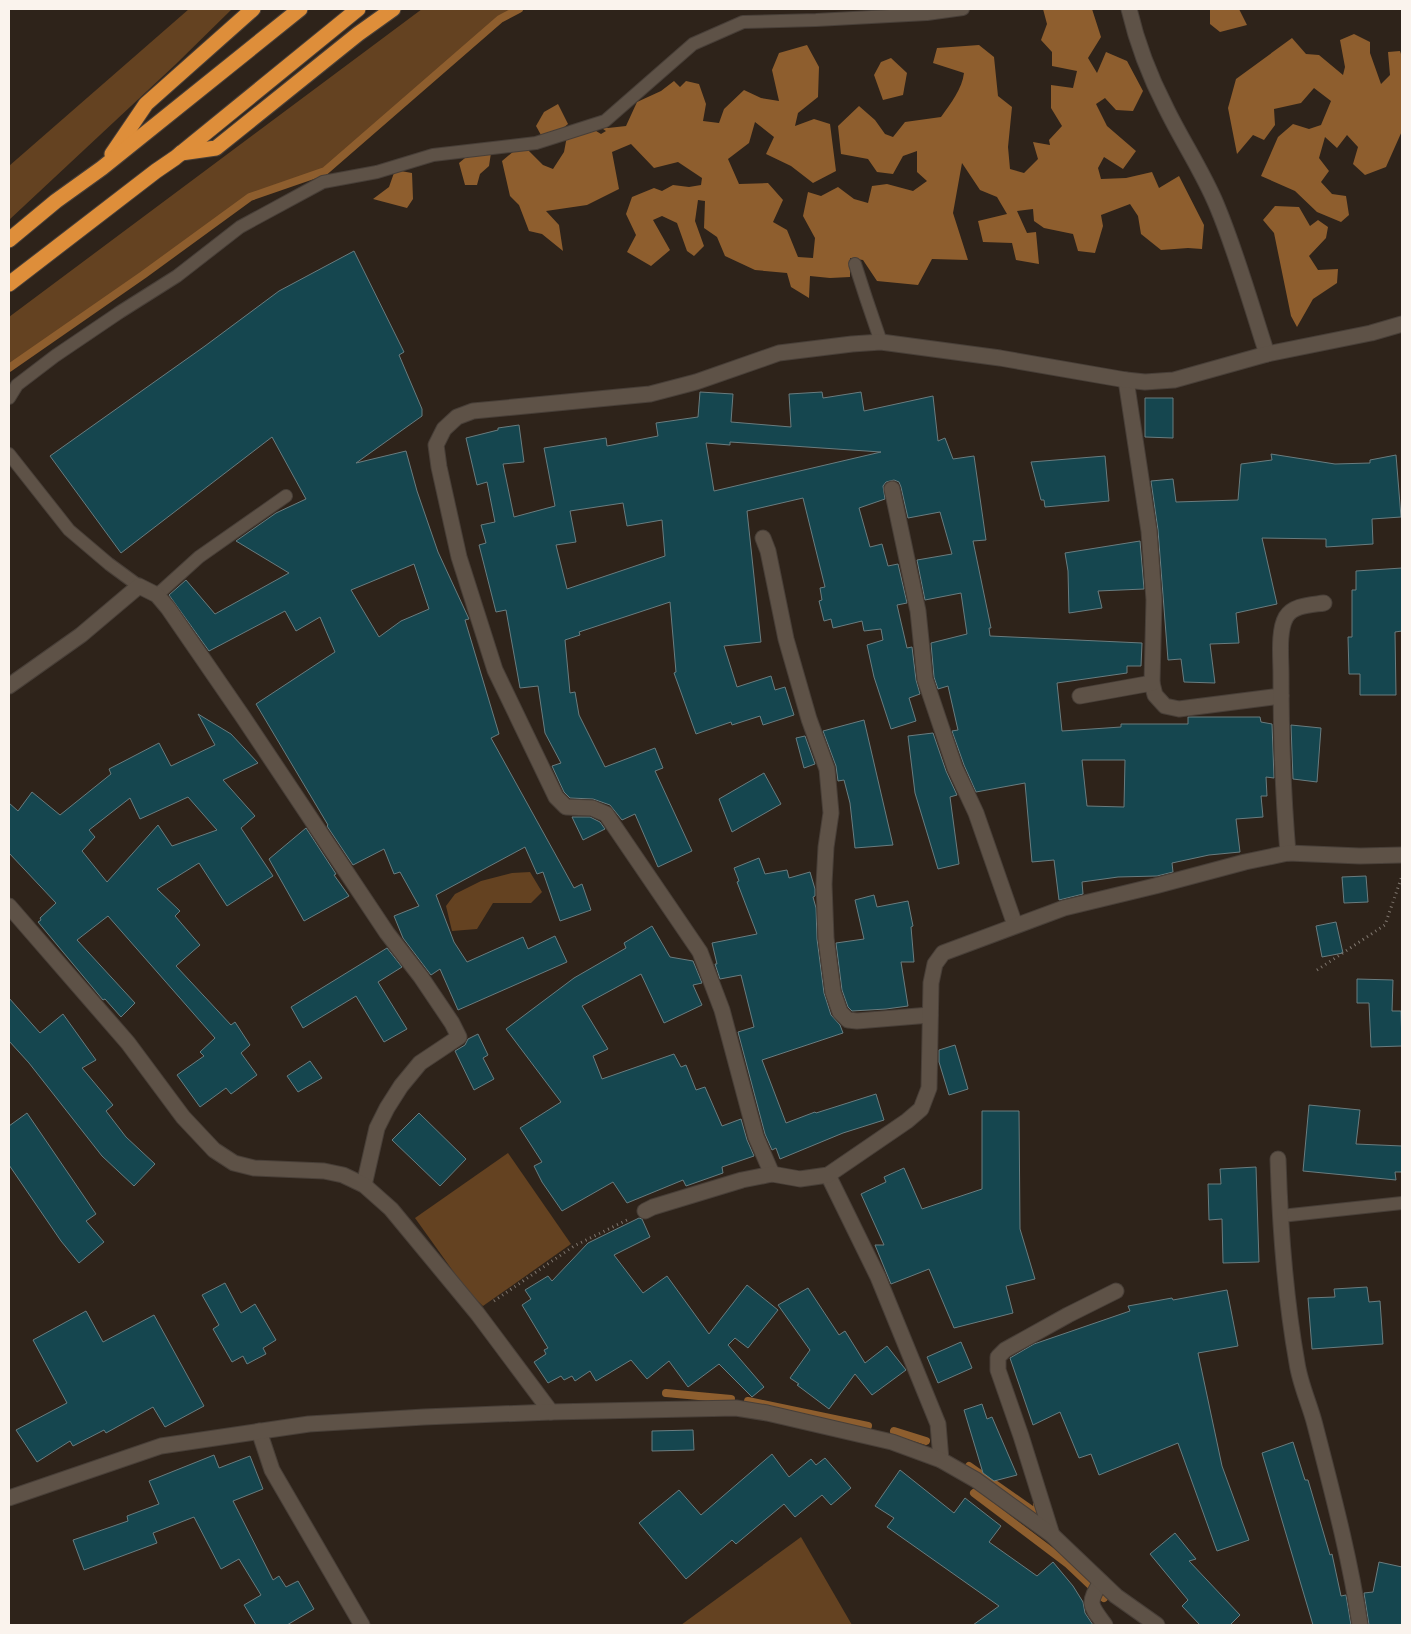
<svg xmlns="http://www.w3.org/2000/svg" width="1411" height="1634" viewBox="0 0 1411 1634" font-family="Georgia,serif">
  <rect width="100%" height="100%" fill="#2e231a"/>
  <g fill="#644221">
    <polygon points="189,9 232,9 176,64 9,220 9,166"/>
    <polygon points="422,9 521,9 493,27 325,171 250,197 143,275 9,368 9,317"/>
    <polygon points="530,872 542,892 531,903 493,903 477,929 452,931 446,906 455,894 481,881 512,873"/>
    <polygon points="508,1153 571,1244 483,1306 468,1292 415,1218"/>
    <polygon points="801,1537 852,1625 681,1625"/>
  </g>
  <g fill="#8e5e2e">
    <path d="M1043,9H1092L1101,37L1088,58L1097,73L1106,52L1127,61L1143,91L1133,111L1116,110L1105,98L1096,104L1107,126L1136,151L1123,169L1104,157L1098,168L1101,179L1126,178L1152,172L1159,188L1179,176L1204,225L1202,249L1188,248L1161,250L1141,234L1138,216L1130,204L1101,215L1103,226L1095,253L1078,251L1073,234L1044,228L1034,221L1033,209L1017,211L1027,233L1036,232L1039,264L1016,260L1012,243L983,242L978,221L1007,214L997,197L980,190L962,163L953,213L968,260L932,259L918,285L877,281L863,260L850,258V277L830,278L810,276L809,298L791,287L787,273L755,270L725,256L717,237L704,228L705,201L698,200L695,221L704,246L694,256L687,251L677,223L662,216L653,220L670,250L651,266L627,252L636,235L626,214L632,197L654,188L662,191L673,185L689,187L701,185L702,178L678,162L654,168L631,144L612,152L619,189L587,205L546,211L559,225L563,251L542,234L529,231L519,205L510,196L502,161L514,151L528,150L543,165L553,169L564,152L567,136L588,126L601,134L606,131L597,125L608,128L626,126L637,102L661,91L674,81L680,87L686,81L699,84L706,104L703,121L719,123L724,109L744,90L761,98L779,101L772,70L779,53L807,45L819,67L818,97L798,113L795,126L814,119L830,124L836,171L813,183L791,166L766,154L774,137L755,122L749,143L728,159L739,184L768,183L783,200L773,222L787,230L798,257L813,258L815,238L803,216L808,192L821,196L838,187L854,199L868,203L872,186L887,184L913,191L927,181L917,172V151L903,156L893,174L877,172L868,159L841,154L838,126L859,106L875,120L885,134L893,137L905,122L941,117C951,103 962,89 964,73L933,63L937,48L979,45L994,57L998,96L1012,107L1008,147L1010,169L1024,173L1038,159L1033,142L1050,145L1049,140L1062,126L1051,108V85L1073,88L1077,71L1052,66V52L1041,40L1047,24Z"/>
    <polygon points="1210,9 1239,9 1247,25 1220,32 1210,24"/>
    <polygon points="1354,34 1370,42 1370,53 1381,84 1390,75 1388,52 1400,51 1402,57 1402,131 1386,167 1365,175 1353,164 1358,147 1347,135 1337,148 1325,137 1319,158 1329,171 1321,182 1332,194 1346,196 1349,215 1341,222 1317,212 1295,191 1261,176 1278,137 1293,124 1309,129 1321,125 1331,101 1314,88 1301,103 1274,109 1275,125 1264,140 1253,135 1237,154 1228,108 1236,79 1292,38 1306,54 1319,55 1343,75 1345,67 1340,40"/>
    <polygon points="891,58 907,73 903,95 883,100 874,75 881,62"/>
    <polygon points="558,104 568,124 557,133 541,135 536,126 544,112"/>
    <polygon points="471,153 491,153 489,166 480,174 477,185 465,185 459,163"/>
    <polygon points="395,170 412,173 413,199 407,208 373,199 389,187"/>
    <polygon points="1275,206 1299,207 1310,226 1318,220 1328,227 1326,238 1309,256 1318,270 1338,269 1337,283 1313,299 1297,327 1291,316 1274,233 1263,220"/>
  </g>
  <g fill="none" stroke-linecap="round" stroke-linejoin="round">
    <g stroke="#8e5e2e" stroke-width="8">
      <polyline points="9,368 143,275 250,197 325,171 500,19 519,9"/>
      <polyline points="666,1393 731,1399"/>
      <polyline points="748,1401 868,1426"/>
      <polyline points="894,1431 926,1441"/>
      <polyline points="969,1466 1036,1513 1039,1512 1037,1504"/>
      <polyline points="974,1493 1068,1564 1104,1598"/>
    </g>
  </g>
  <g fill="#15464f" stroke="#697c7f" fill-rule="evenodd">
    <path d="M354,251L404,352L399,355L422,409V416L356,463L406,451L417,491L438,552L469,619L465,620L499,734L491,738L574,888L582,884L591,910L560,921L543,872L537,874L525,847L436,895L454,942L467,962L523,937L528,949L555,936L567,962L458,1010L440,969L431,975L403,938L394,916L419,906L400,872L394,874L384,849L353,865L327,826L328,825L256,704L335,652L320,617L296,631L285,611L209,651L169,595L186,580L215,614L289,573L236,541L276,513L306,499L272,437L121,553L50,456L205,346L279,291ZM414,564L429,609L401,621L379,637L351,590Z"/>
    <path d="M700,392L733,394L731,422L791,427L789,394L822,392L823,398L861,392L864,411L933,396L938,441L945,438L953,459L974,456L986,540L973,541L991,628H989L990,636L1142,643L1141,666H1127V673L1057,683L1062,731L1121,727V724H1188V717H1260L1261,722L1272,724L1274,778L1266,777L1267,796H1261L1263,817L1236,819L1240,852L1209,855L1172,863L1173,872L1157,876L1118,877L1082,882L1083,894L1059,900L1054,860L1032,862L1025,783L976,792L964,765L952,731L958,730L948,686L938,689L934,677L931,643L967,634L961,593L925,600L917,560L952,554L940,512L908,518L901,487L899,482L894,480L886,482L883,486L885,499L859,508L870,547L882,544L888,566L898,564L907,603L897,605L907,648L912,647L916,680L920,694L909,698L916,721L891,729L874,677L867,645L883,640L881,629L864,631L862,621L833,628L831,619L824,621L819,601L822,600L820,588L825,587L803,498L747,511L761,642L724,646L737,687L771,676L775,690L785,687L794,715L763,725L760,716L732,725L731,722L696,734L674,673L676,672L670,602L579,632L580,635L565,640L570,693L575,692L579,715L605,767L655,748L663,768L655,771L692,851L658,867L635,814L622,820L610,805L593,799L570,798L564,792L552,766L561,763L545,733L538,686L520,688L506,610L496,612L479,545L486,543L481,525L495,522L487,482L477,485L466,438L498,430V428L519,425L524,462L503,464L514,517L555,506L544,448L606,438L607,446L658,436L656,423L698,417ZM730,442L792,446L881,452L714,491L706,443L730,445ZM623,503L627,526L662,520L665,556L567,589L556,545L576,542L570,511ZM1082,760H1125L1124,807L1087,806Z"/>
    <polygon points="1145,398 1173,398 1173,438 1145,437"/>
    <polygon points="1271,454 1335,464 1370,463 1370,460 1396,455 1401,517 1372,519 1373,544 1326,547 1326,539 1262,538 1277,604 1236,613 1239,643 1210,644 1215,683 1184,682 1181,659 1168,660 1158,530 1151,481 1173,479 1176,502 1238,500 1241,464 1272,460"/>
    <polygon points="1105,456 1109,501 1045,507 1044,500 1041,500 1031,462"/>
    <polygon points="1140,541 1144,589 1098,591 1102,608 1069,613 1068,571 1065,553"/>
    <polygon points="1402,568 1402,631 1395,632 1396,695 1360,695 1360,674 1349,674 1348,637 1352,637 1352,590 1356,590 1356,571"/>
    <path d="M198,714L231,734L258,763L223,780L255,816L241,828L273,876L227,906L199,863L157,889L180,911L175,916L200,945L176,966L231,1025L235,1022L250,1045L241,1053L257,1075L231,1094L226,1088L200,1107L177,1075L204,1056L200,1052L215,1038L108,916L77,940L135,1003L121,1017L105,999L103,1000L38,922L41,920L40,918L56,903L9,853V803L18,811L32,792L60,815L111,774L109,769L159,743L171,766L215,745ZM188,797L217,830L172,846L158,825L107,882L82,851L95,837L89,830L130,798L140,819Z"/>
    <polygon points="864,720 893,845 855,848 850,803 844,780 838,781 836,766 823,731"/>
    <polygon points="1291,725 1321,728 1317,782 1293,779"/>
    <polygon points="933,733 946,771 957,795 950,797 959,864 938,869 915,793 908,736"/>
    <polygon points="805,736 815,764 804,768 796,738"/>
    <polygon points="764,773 781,804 732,832 719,799"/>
    <polygon points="572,817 590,817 600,822 605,829 583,840"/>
    <polygon points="306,828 336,874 334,875 349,896 304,921 269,859"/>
    <polygon points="759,858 765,874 787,870 789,878 810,872 815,889 815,896 813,897 816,908 817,939 824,993 831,1015 840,1025 843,1033 762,1060 786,1123 815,1112 816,1113 876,1094 884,1120 843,1133 780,1159 776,1148 772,1150 765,1134 738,1032 754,1027 741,975 720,979 715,964 717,964 712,943 757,934 737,882 739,881 734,868"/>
    <polygon points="1366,876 1368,902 1344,903 1342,877"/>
    <polygon points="874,895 877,907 908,901 913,926 911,927 914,962 901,962 908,1006 886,1009 852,1011 848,1007 842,990 836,943 864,939 855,900"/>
    <polygon points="1336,922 1343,953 1322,957 1316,926"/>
    <polygon points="652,926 670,957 693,961 702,983 693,985 702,1005 664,1023 641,974 582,1006 608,1049 593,1056 602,1079 674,1054 681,1067 686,1065 696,1090 705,1087 722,1126 741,1119 747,1140 754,1156 722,1167 723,1173 686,1186 683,1180 627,1203 613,1182 562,1211 542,1182 534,1166 542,1162 520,1128 561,1102 506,1029 574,978 626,948 624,943"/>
    <polygon points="387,948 402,967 378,982 407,1029 384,1042 356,996 303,1028 291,1007"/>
    <polygon points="1357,979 1393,980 1392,1011 1401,1011 1402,1046 1371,1047 1369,1003 1357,1003"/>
    <polygon points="9,998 40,1033 63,1014 96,1060 82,1068 113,1105 106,1111 126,1137 155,1164 134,1186 102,1156 29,1063 9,1041"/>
    <polygon points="478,1034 488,1055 483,1058 494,1079 474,1090 455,1051 465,1045 468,1039"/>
    <polygon points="955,1045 968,1089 949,1095 939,1062 939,1050"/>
    <polygon points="310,1061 322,1078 298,1092 287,1076"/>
    <polygon points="1309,1105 1360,1110 1356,1144 1402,1146 1402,1172 1395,1172 1396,1180 1303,1171"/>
    <polygon points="982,1111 1019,1111 1020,1229 1035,1279 1006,1286 1013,1313 954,1328 929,1269 891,1284 875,1245 884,1245 861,1194 886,1182 884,1177 904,1168 922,1209 982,1189"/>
    <polygon points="27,1113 96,1214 86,1221 104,1242 79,1263 61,1241 9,1165 9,1126"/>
    <polygon points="419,1113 466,1159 440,1186 392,1140"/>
    <polygon points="1256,1167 1259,1262 1223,1263 1222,1219 1209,1220 1208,1184 1221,1184 1220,1169"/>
    <polygon points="639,1218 642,1219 650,1237 614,1255 643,1293 667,1276 709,1334 747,1285 778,1310 748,1348 735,1338 728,1345 764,1387 752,1397 719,1364 688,1387 669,1361 647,1379 631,1360 596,1381 590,1371 575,1381 572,1376 564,1380 561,1376 548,1383 534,1362 546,1354 544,1350 548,1348 522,1305 531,1299 525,1290 548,1276 552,1281 588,1243"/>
    <polygon points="225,1283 241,1313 255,1304 276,1340 263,1348 266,1354 247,1364 243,1356 232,1362 213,1329 219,1325 202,1295"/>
    <polygon points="1367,1287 1369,1302 1380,1301 1383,1344 1312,1349 1308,1298 1335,1297 1334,1289"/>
    <polygon points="808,1288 839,1335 845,1331 865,1363 887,1346 906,1370 872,1395 855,1374 829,1409 797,1385 799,1384 790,1378 810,1350 778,1305"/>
    <polygon points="1227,1290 1238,1346 1198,1353 1222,1466 1249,1540 1217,1551 1178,1443 1099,1475 1091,1454 1079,1458 1060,1412 1033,1425 1010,1358 1034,1344 1130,1311 1128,1306 1172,1298 1173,1300"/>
    <polygon points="86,1311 103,1342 154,1315 204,1406 165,1427 153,1407 106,1433 104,1430 73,1446 70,1441 37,1462 16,1430 67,1403 33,1340"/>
    <polygon points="961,1342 972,1368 938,1383 927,1357"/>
    <polygon points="982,1404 987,1419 992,1417 1017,1475 994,1481 983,1473 964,1410"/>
    <polygon points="693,1430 694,1450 652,1451 652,1431"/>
    <polygon points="1293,1442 1305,1480 1308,1480 1330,1555 1332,1554 1341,1596 1346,1595 1351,1625 1313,1625 1262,1453"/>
    <polygon points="772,1454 789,1477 811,1459 816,1465 825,1458 851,1488 831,1505 822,1495 795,1517 784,1504 736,1544 732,1540 686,1579 639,1523 679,1490 701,1515"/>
    <polygon points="214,1455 219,1468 250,1456 263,1489 233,1501 273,1580 279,1576 286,1587 298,1581 314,1609 287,1625 256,1625 244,1605 261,1595 239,1559 221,1569 194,1517 153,1533 157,1543 84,1570 73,1540 128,1521 127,1516 159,1504 149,1481"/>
    <polygon points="900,1470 954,1513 965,1498 1001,1526 989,1542 1037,1576 1053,1562 1073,1586 1083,1602 1085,1613 1093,1625 973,1625 999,1606 887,1527 894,1518 875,1506"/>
    <polygon points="1175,1533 1196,1559 1189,1561 1240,1615 1230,1625 1200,1625 1182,1606 1188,1600 1150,1554"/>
    <polygon points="1379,1562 1402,1567 1402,1625 1369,1625 1364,1593 1373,1592"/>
  </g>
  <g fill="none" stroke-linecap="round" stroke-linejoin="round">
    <defs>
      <g id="service">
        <polyline points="855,264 866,298 881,342"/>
        <polyline points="9,398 17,385 55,356 120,312 177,276 240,227 323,182 377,172 433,155 536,143 605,121 693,44 743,22 816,20 927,14 963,9"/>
        <polyline points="9,454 69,530 109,564 139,586"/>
        <polyline points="157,595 199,557 286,496"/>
        <polyline points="1281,1216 1402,1203"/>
      </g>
      <g id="minor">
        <path d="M1129,9C1137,43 1150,77 1166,108C1182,141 1203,172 1217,206C1237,254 1251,305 1267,354"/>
        <polyline points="892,489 918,611 925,679 955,768 976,813 1015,925"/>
        <polyline points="763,538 768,551 786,639 809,719 827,769 831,813 826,847 824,884 826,938 833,992 840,1012 848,1020 857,1021 930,1015"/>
        <polyline points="1152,683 1155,695 1165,706 1179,709 1281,696"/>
        <polyline points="9,686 81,635 139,586 157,595 168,608 243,717 387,933 421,977 452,1023 459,1037 420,1063 401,1086 387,1108 377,1128 364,1185"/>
        <polyline points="1080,696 1152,683 1154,600 1149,531 1126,380"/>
        <path d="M1288,853C1283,794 1281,734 1281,674C1281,658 1278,631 1286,617C1293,605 1311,605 1324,603"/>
        <path d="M1278,1159C1280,1227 1285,1296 1297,1363C1300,1384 1310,1405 1315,1425C1332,1491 1350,1558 1360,1625"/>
        <polyline points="772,1174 756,1137 722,1010 700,952 606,814 592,808 566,807 556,797 495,670 459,557 439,467 436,445 444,429 457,417 473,411 650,394 696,382 779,353 852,344 881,342 1000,358 1126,380 1145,382 1174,380 1267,354 1371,333 1402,324"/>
        <polyline points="828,1175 878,1277 938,1424 941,1460"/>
        <polyline points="645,1211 653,1207 742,1180 772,1174 800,1179 828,1175 907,1121 921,1109 929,1088 931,983 935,964 943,953 1064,908 1155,886 1245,862 1288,853 1360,856 1402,855"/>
        <polyline points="259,1431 272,1470 362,1625"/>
        <polyline points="1052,1535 1021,1436 998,1370 998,1357 1005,1350 1068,1315 1116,1291"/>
        <path d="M1101,1582C1087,1604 1090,1605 1105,1625"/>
      </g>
      <g id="tertiary">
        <polyline points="9,906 128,1043 183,1117 214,1150 234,1163 254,1168 324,1171 343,1175 364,1185 391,1209 477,1313 551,1412"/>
        <polyline points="9,1498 161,1446 309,1424 424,1417 551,1412 736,1408 767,1413 892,1442 941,1460 976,1480 1052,1535 1116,1596 1157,1625"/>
      </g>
      <g id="motorway">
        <polyline points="181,153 216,148 358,34 393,9"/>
        <polyline points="112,154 146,104 253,9"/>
        <polyline points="9,240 56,201 102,168 300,9"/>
        <polyline points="9,284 156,171 175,158 358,9"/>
      </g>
    </defs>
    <use href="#service" stroke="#483f38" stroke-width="14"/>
    <use href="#minor" stroke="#483f38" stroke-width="17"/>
    <use href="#tertiary" stroke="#483f38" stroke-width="17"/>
    <use href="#motorway" stroke="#483f38" stroke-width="17"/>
    <g stroke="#7f766e" stroke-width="3" stroke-dasharray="1 4" stroke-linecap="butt">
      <polyline points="1317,970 1385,925 1402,876"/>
      <polyline points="494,1301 574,1246 629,1219"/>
    </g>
    <use href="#service" stroke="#5e5247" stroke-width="12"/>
    <use href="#minor" stroke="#5e5247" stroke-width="15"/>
    <use href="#tertiary" stroke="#5e5247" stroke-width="15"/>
    <use href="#motorway" stroke="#de8e3a" stroke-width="15"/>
  </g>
  <rect width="1411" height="1634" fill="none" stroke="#faf3ed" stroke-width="20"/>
</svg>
